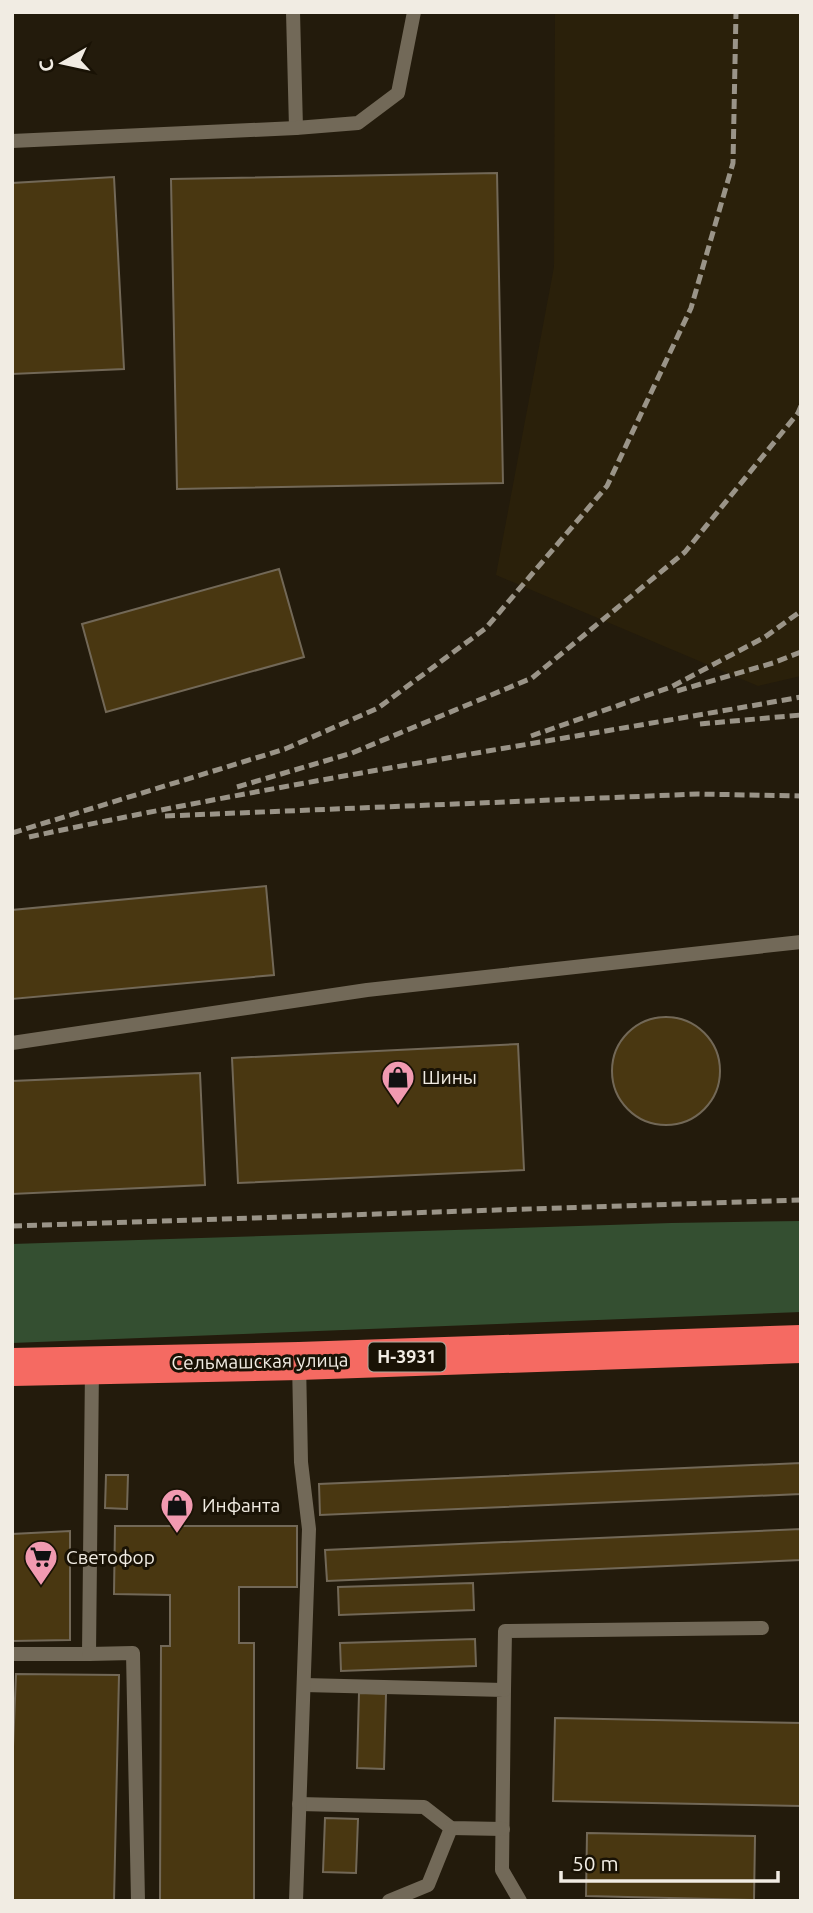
<svg xmlns="http://www.w3.org/2000/svg" width="813" height="1913" viewBox="0 0 813 1913" font-family="Ubuntu,sans-serif">
  <rect width="100%" height="100%" fill="#231b0c"/>
  <polygon fill="#2a200a" points="555,12 801,12 801,676 758,686 496,575 554,267"/>
  <polygon fill="#344f31" points="801,1221 801,1312 12,1343 12,1244 671,1223"/>
  <g fill="#493711" stroke="#726857" stroke-width="2">
    <polygon points="497,173 503,483 177,489 171,179"/>
    <polygon points="114,177 124,369 12,374 12,183"/>
    <polygon points="279,569 304,657 106,712 82,624"/>
    <polygon points="266,886 274,975 12,999 12,910"/>
    <circle cx="666" cy="1071" r="54"/>
    <polygon points="518,1044 524,1170 238,1183 232,1058"/>
    <polygon points="200,1073 205,1185 12,1194 12,1081"/>
    <polygon points="801,1463 801,1494 320,1515 319,1484"/>
    <polygon points="106,1475 128,1475 127,1509 105,1508"/>
    <polygon points="115,1526 297,1526 297,1587 239,1587 239,1643 254,1643 254,1901 160,1901 161,1646 170,1646 170,1595 114,1594"/>
    <polygon points="801,1529 801,1560 327,1581 325,1550"/>
    <polygon points="70,1531 70,1640 12,1641 12,1534"/>
    <polygon points="473,1583 474,1610 339,1615 338,1587"/>
    <polygon points="475,1639 476,1666 341,1671 340,1643"/>
    <polygon points="16,1674 119,1675 114,1901 12,1901 12,1771"/>
    <polygon points="359,1693 386,1694 384,1769 357,1768"/>
    <polygon points="555,1718 801,1723 801,1806 553,1801"/>
    <polygon points="325,1818 358,1819 356,1873 323,1872"/>
    <polygon points="587,1833 755,1836 754,1900 586,1896"/>
  </g>
  <g fill="none" stroke-linecap="round" stroke-linejoin="round">
    <g stroke="#726958" stroke-width="14">
      <polyline points="293,12 296,128"/>
      <polyline points="12,141 296,128 358,123 398,93 414,12"/>
      <polyline points="12,1043 367,990 801,942"/>
      <polyline points="12,1654 89,1654 92,1367"/>
      <polyline points="89,1654 133,1653 138,1901"/>
      <polyline points="304,1685 504,1690 502,1870 520,1901"/>
      <polyline points="504,1690 505,1631 762,1628"/>
      <polyline points="299,1804 424,1807 451,1828 503,1829"/>
      <polyline points="296,1901 309,1529 301,1462 299,1362"/>
      <polyline points="389,1901 428,1885 451,1828"/>
    </g>
    <polyline stroke="#f56a62" stroke-width="38" points="12,1367 299,1361 801,1344"/>
    <g stroke="#9a9488" stroke-width="5" stroke-dasharray="10 5" stroke-linecap="butt">
      <polyline points="677,691 773,663 801,652"/>
      <polyline points="700,724 801,715"/>
      <polyline points="531,736 671,687 765,637 801,611"/>
      <polyline points="237,787 352,753 532,678 685,552 798,413 801,406"/>
      <polyline points="165,816 698,794 801,796"/>
      <polyline points="12,833 285,749 378,708 486,628 607,486 691,308 733,163 736,12"/>
      <path d="M29,837C285,782 544,743 801,697"/>
      <polyline points="12,1226 801,1200"/>
    </g>
  </g>
  <defs>
    <symbol id="shop-pin" viewBox="-11 -11 22 30"><path d="M0 17L-7.5 6A9.5 9.5 0 1 1 7.5 6Z" fill="#f19ab1" stroke="#191205"/><path d="M-5-2.5h2.3a2.7 3.5 0 0 1 5.4 0H5L5.5 6h-11ZM-1.5-2.5h3a1.5 2.3 0 0 0-3 0Z" fill="#111"/></symbol>
    <symbol id="supermarket-pin" viewBox="-11 -11 22 30"><path d="M0 17L-7.5 6A9.5 9.5 0 1 1 7.5 6Z" fill="#f19ab1" stroke="#191205"/><path d="M-6-5.5h2.5l.6 2H6L4.5 2H-2.5L-4.4-4H-6ZM-1.5 3.2a1.3 1.3 0 1 0 .1 0ZM3 3.2a1.3 1.3 0 1 0 .1 0Z" fill="#111"/></symbol>
  </defs>
  <g fill-rule="evenodd">
    <use href="#shop-pin" x="379" y="1058" width="38" height="52"/>
    <use href="#shop-pin" x="158" y="1486" width="38" height="52"/>
    <use href="#supermarket-pin" x="22" y="1538" width="38" height="52"/>
  </g>
  <g text-anchor="middle" stroke-width="6" stroke-linejoin="round" paint-order="stroke">
    <rect fill="#191205" stroke="#b0aba0" stroke-width="2" x="368.5" y="1342.5" width="77" height="29" rx="5"/>
    <g font-size="18" font-weight="bold" fill="#f1ece3">
      <text x="407" y="1363">Н-3931</text>
    </g>
    <g font-size="19" fill="#f1ece3" stroke="#191205" text-anchor="start">
      <text x="422" y="1084">Шины</text>
      <text x="202" y="1512">Инфанта</text>
      <text x="66" y="1564">Светофор</text>
    </g>
    <g font-size="19" fill="#f1ece3" stroke="#191205">
      <text transform="translate(260 1361) rotate(-1)" y="7">Сельмашская улица</text>
    </g>
  </g>
  <rect width="813" height="1913" fill="none" stroke="#f1ece3" stroke-width="28"/>
  <g transform="translate(63 63) rotate(261)" stroke="#191205" stroke-width="5" paint-order="stroke">
  <path d="M0-5L12 26L0 18L-12 26Z" fill="#f1ece3"/>
  <text y="-10" font-size="19" font-weight="bold" text-anchor="middle" fill="#f1ece3">С</text>
  </g>
  <path d="M561 1871v10h217v-10" fill="none" stroke="#f1ece3" stroke-width="3.5"/>
  <text x="572" y="1871" font-size="21" fill="#f1ece3" stroke="#191205" stroke-width="5" paint-order="stroke">50 m</text>
</svg>
